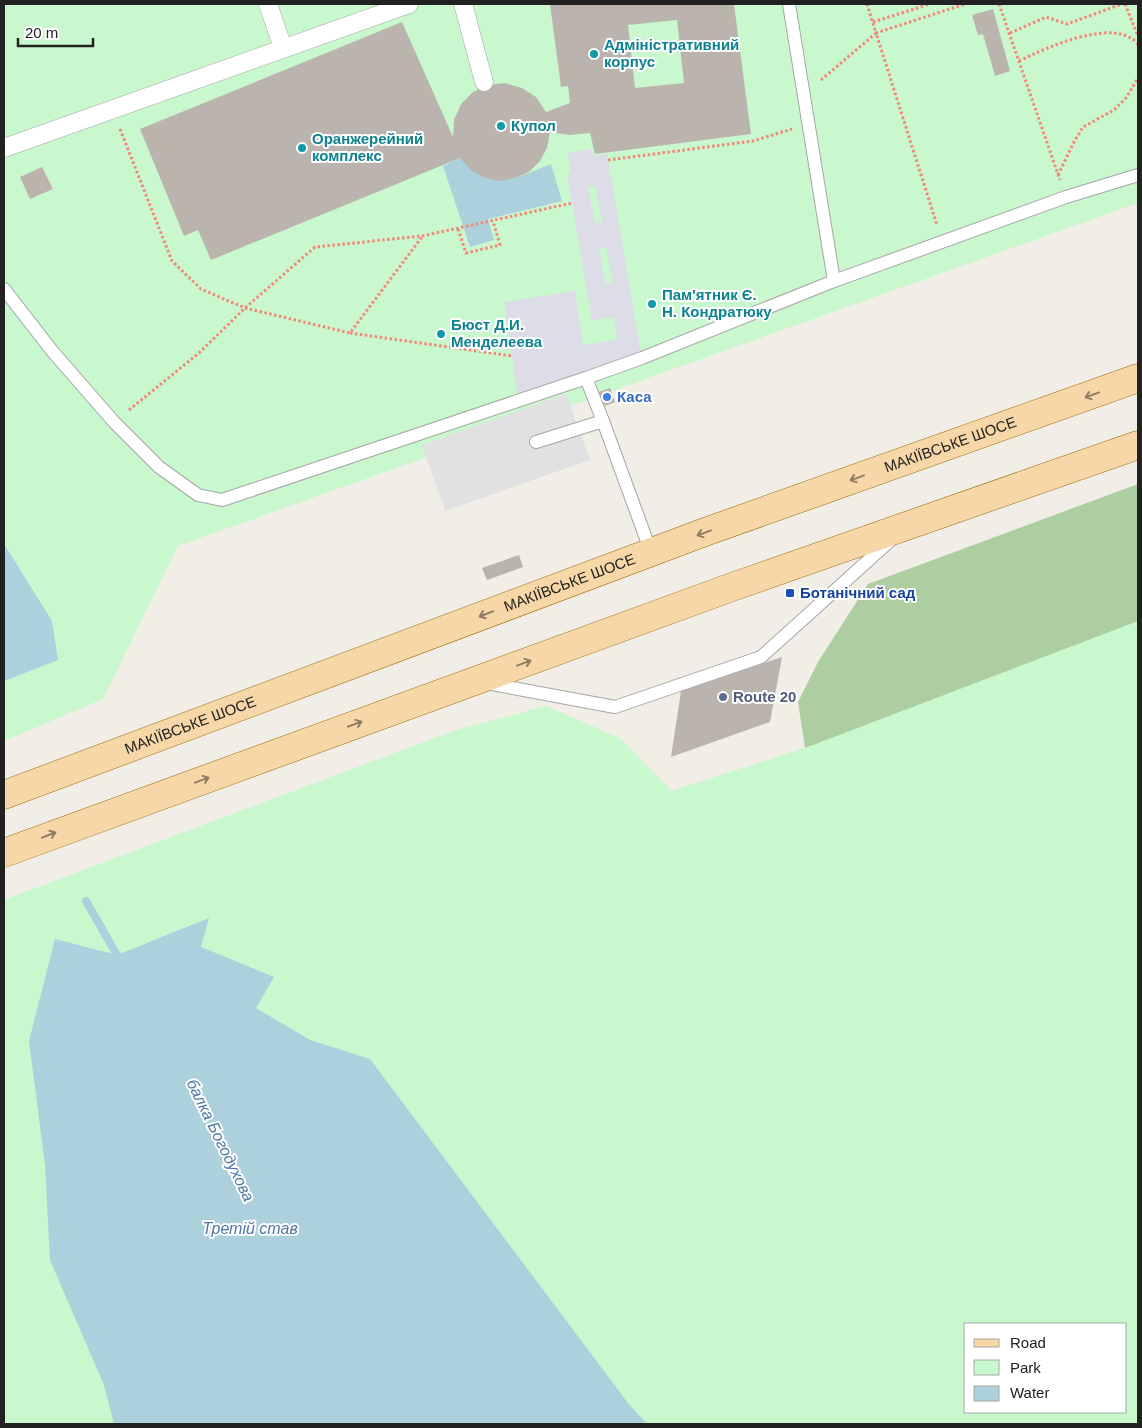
<svg xmlns="http://www.w3.org/2000/svg" width="1142" height="1428" viewBox="0 0 1142 1428" font-family="Helvetica,sans-serif">
  <rect width="100%" height="100%" fill="#f1eee8"/>
  <polygon fill="#accea0" points="1138,484 1138,718 812,794 798,702 818,662 868,584"/>
  <g fill="#c9f7ce" fill-rule="evenodd">
    <polygon points="4,4 1138,4 1138,203 178,546 103,699 4,741"/>
    <path d="M1138,621V1424H4V900L456,730L546,706L620,738L672,791L813,745ZM966,1324H1126V1412H966Z"/>
  </g>
  <polygon fill="#e1e1e1" points="566,394 590,460 445,511 422,445"/>
  <path fill="#dddde7" fill-rule="evenodd" d="M592,149L593,156L607,154L642,358L518,400L504,302L575,291L583,345L617,340L614,317L592,320L567,174L571,173L568,153ZM595,186L602,222L595,223L588,187ZM606,247L613,283L606,284L599,249Z"/>
  <g fill="#acd0dc">
    <polygon points="460,158 499,180 516,178 551,164 562,201 488,219 494,240 470,247 443,166"/>
    <polygon points="4,544 52,621 58,660 4,681"/>
    <polygon points="209,918 201,947 274,977 256,1008 310,1040 370,1059 628,1403 647,1424 114,1424 104,1385 50,1260 45,1165 29,1041 55,939 117,955"/>
  </g>
  <g fill="none" stroke-linecap="round" stroke-linejoin="round">
    <polyline stroke="#acd0dc" stroke-width="8" points="86,901 121,962"/>
  </g>
  <g fill="#bbb4ae" fill-rule="evenodd">
    <path d="M550,4H734L751,134L595,154L590,133L569,135L550,132L547,148L540,161L530,171L516,178L499,181L485,178L471,170L460,158L211,260L198,230L184,236L140,129L402,22L453,137L454,120L461,104L473,92L488,85L505,83L522,88L536,97L546,112L570,103L568,86L561,87ZM677,20L684,83L635,88L628,25Z"/>
    <polygon points="993,9 1010,71 995,76 983,34 978,35 972,15"/>
    <polygon points="42,167 53,189 30,199 20,177"/>
    <polygon points="610,388 615,402 605,406 599,392"/>
    <polygon points="519,555 523,567 487,580 482,568"/>
    <polygon points="782,657 770,722 671,757 681,691"/>
  </g>
  <g fill="none" stroke-linecap="round" stroke-linejoin="round">
    <defs>
      <g id="service">
        <polyline points="834,281 1066,197 1138,175"/>
        <polyline points="4,289 53,352 114,422 159,467 198,495 222,500 586,378"/>
        <polyline points="603,421 586,378 642,358 834,281 789,4"/>
        <polyline points="536,442 603,421 651,552"/>
        <polyline points="486,683 615,707 761,657 892,539"/>
      </g>
      <g id="pedestrian">
        <polyline points="268,4 283,48"/>
        <polyline points="463,4 484,82"/>
        <polyline points="4,148 409,4"/>
      </g>
      <g id="primary">
        <path id="s1" d="M4,795L705,532L1138,378"/>
        <polyline points="4,853 732,587 1138,445"/>
      </g>
    </defs>
    <use href="#service" stroke="#a5a5a5" stroke-width="14"/>
    <use href="#pedestrian" stroke="#a5a5a5" stroke-width="19"/>
    <use href="#primary" stroke="#966b08" stroke-width="29"/>
    <g stroke="#f38778" stroke-width="3" stroke-dasharray="2.5 2.5" stroke-linecap="butt">
      <polyline points="867,4 876,33 965,4"/>
      <polyline points="999,4 1060,180"/>
      <polyline points="1125,4 1138,36"/>
      <polyline points="873,22 930,4"/>
      <polyline points="1010,33 1046,17 1067,24 1122,4"/>
      <path d="M1019,61C1046,48 1114,16 1138,44"/>
      <polyline points="821,80 876,33 937,225"/>
      <polyline points="120,129 172,261 201,289 245,308 350,333 422,237"/>
      <polyline points="608,160 753,141 792,129"/>
      <polyline points="1058,175 1074,142 1083,127 1114,110 1126,98 1138,78"/>
      <polyline points="458,229 466,253 500,245 493,221"/>
      <polyline points="350,333 512,356"/>
      <polyline points="129,410 199,353 245,308 315,247 422,236 572,203"/>
    </g>
    <use href="#service" stroke="#fff" stroke-width="12"/>
    <use href="#pedestrian" stroke="#fff" stroke-width="18"/>
    <use href="#primary" stroke="#f7d7a7" stroke-width="28"/>
  </g>
  <defs><path id="oneway-shaft" d="M-6 0H5M1.5-3L5.5 0L1.5 3" fill="none" stroke-width="1.6" stroke-linecap="round" stroke-linejoin="round" transform="scale(1.25)"/></defs>
  <g stroke="#8c7c64">
    <use href="#oneway-shaft" transform="translate(1092 395) rotate(160)"/>
    <use href="#oneway-shaft" transform="translate(857 478) rotate(160)"/>
    <use href="#oneway-shaft" transform="translate(704 533) rotate(160)"/>
    <use href="#oneway-shaft" transform="translate(486 614) rotate(159)"/>
    <use href="#oneway-shaft" transform="translate(524 663) rotate(-20)"/>
    <use href="#oneway-shaft" transform="translate(355 724) rotate(-20)"/>
    <use href="#oneway-shaft" transform="translate(202 780) rotate(-20)"/>
    <use href="#oneway-shaft" transform="translate(49 835) rotate(-21)"/>
  </g>
  <g fill="#0f9aa8" stroke="#fff" stroke-width="2">
    <circle cx="594" cy="54" r="5"/>
    <circle cx="501" cy="126" r="5"/>
    <circle cx="302" cy="148" r="5"/>
    <circle cx="652" cy="304" r="5"/>
    <circle cx="441" cy="334" r="5"/>
  </g>
  <circle fill="#3f7fe0" stroke="#fff" stroke-width="2" cx="607" cy="397" r="5"/>
  <rect fill="#1a4fb4" stroke="#fff" stroke-width="2" x="785" y="588" width="10" height="10" rx="2.5"/>
  <circle fill="#5c6f8a" stroke="#fff" stroke-width="2" cx="723" cy="697" r="5"/>
  <g text-anchor="middle" stroke-width="4" stroke-linejoin="round" paint-order="stroke">
    <g font-size="15" font-weight="bold" fill="#0d838f" stroke="#fff" text-anchor="start">
      <text x="604" y="50">Адміністративний<tspan x="604" dy="17">корпус</tspan></text>
      <text x="511" y="131">Купол</text>
      <text x="312" y="144">Оранжерейний<tspan x="312" dy="17">комплекс</tspan></text>
      <text x="662" y="300">Пам'ятник Є.<tspan x="662" dy="17">Н. Кондратюку</tspan></text>
      <text x="451" y="330">Бюст Д.И.<tspan x="451" dy="17">Менделеева</tspan></text>
    </g>
    <g font-size="15" font-weight="bold" fill="#366cbe" stroke="#fff" text-anchor="start">
      <text x="617" y="402">Каса</text>
    </g>
    <g font-size="15" fill="#212121" stroke="#fff">
      <text dy="5" stroke="none"><textPath href="#s1" startOffset="1009">МАКІЇВСЬКЕ ШОСЕ</textPath></text>
      <text dy="5" stroke="none"><textPath href="#s1" startOffset="604">МАКІЇВСЬКЕ ШОСЕ</textPath></text>
      <text dy="5" stroke="none"><textPath href="#s1" startOffset="199">МАКІЇВСЬКЕ ШОСЕ</textPath></text>
    </g>
    <g font-size="15" font-weight="bold" fill="#164399" stroke="#fff" text-anchor="start">
      <text x="800" y="598">Ботанічний сад</text>
    </g>
    <g font-size="15" font-weight="bold" fill="#4e5e75" stroke="#fff" text-anchor="start">
      <text x="733" y="702">Route 20</text>
    </g>
    <g font-size="16" font-style="italic" fill="#4e78a5" stroke="#fff">
      <text transform="translate(221 1140) rotate(64)" y="6">балка Богодухова</text>
      <text x="250" y="1234">Третій став</text>
    </g>
  </g>
  <rect width="1142" height="1428" fill="none" stroke="#212121" stroke-width="10"/>
  <rect x="964" y="1323" width="162" height="90" fill="#ffffff" stroke="#a6a6a6"/>
  <rect x="974" y="1339" width="25" height="8" fill="#f7d7a7" stroke="#a6a6a6"/>
  <text x="1010" y="1348" font-size="15" fill="#212121">Road</text>
  <rect x="974" y="1360" width="25" height="15" fill="#c9f7ce" stroke="#a6a6a6"/>
  <text x="1010" y="1373" font-size="15" fill="#212121">Park</text>
  <rect x="974" y="1386" width="25" height="15" fill="#acd0dc" stroke="#a6a6a6"/>
  <text x="1010" y="1398" font-size="15" fill="#212121">Water</text>
  <path d="M18 38v8h75v-8" fill="none" stroke="#212121" stroke-width="2.5"/>
  <text x="25" y="38" font-size="15" fill="#212121" stroke="#ffffff" stroke-width="4" paint-order="stroke">20 m</text>
</svg>
